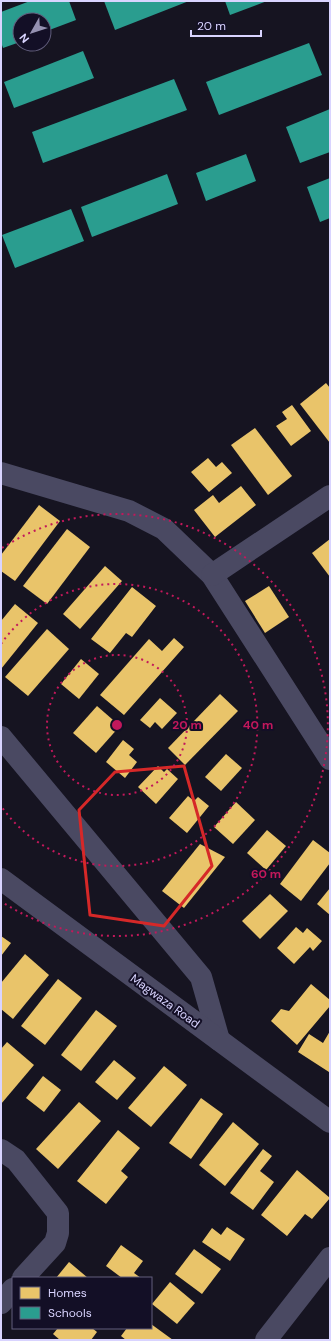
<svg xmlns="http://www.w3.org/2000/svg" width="331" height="1341" viewBox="0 0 331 1341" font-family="'DM Sans',sans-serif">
  <rect width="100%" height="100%" fill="#161421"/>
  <g fill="#e9c46a">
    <polygon points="326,383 330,388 330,443 300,404"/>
    <polygon points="292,405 311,431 291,446 276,426 287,419 282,412"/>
    <polygon points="255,428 292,476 268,495 231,445"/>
    <polygon points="208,458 216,467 222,462 232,473 209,492 191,472"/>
    <polygon points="241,486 256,505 215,537 194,510 213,495 219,503"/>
    <polygon points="39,505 60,521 15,581 1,571 1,555"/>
    <polygon points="67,529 90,547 47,604 23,586"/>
    <polygon points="330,539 330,577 312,553"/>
    <polygon points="105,566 122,581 80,629 63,614"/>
    <polygon points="269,586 289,617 265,633 245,601"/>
    <polygon points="132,587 156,606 132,637 126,633 110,653 91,639"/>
    <polygon points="15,604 38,623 1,669 1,621"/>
    <polygon points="47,629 69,649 28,696 5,677"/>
    <polygon points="174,638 184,647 124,715 100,695 149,639 162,651"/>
    <polygon points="81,659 99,674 79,699 61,684"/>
    <polygon points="220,694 238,711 185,765 168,748"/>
    <polygon points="160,698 177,713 162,729 155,722 150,728 140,720"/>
    <polygon points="97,706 120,726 96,753 73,733"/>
    <polygon points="123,740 134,749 129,755 137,762 125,778 106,762"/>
    <polygon points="226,754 242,768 221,791 205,777"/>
    <polygon points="158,766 164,772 167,769 178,779 156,804 138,787"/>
    <polygon points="188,796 194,801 198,797 209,806 187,833 169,818"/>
    <polygon points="236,802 255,820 233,844 214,827"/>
    <polygon points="267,830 286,846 266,870 247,853"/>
    <polygon points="313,840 330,853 330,863 301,901 280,884"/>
    <polygon points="200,844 225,857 184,908 162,891"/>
    <polygon points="330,888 330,915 317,904"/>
    <polygon points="270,894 288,911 260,939 242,921"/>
    <polygon points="296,927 303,933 307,928 322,941 313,951 310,947 294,964 277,948"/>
    <polygon points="1,936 11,943 1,956"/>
    <polygon points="25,954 49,975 13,1019 1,1009 1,983"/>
    <polygon points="58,979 82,998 45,1045 21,1026"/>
    <polygon points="311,984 330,1000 330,1006 297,1045 271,1021 281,1009 289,1011"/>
    <polygon points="96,1010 117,1026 81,1071 61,1055"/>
    <polygon points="330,1031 330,1071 329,1072 298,1052 309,1034 323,1043"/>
    <polygon points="7,1042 34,1065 1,1104 1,1049"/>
    <polygon points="114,1060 136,1078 117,1100 95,1082"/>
    <polygon points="164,1066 187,1085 151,1127 128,1108"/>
    <polygon points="43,1076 61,1090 44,1112 26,1098"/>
    <polygon points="201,1098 223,1114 191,1159 169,1143"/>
    <polygon points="79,1102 101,1121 58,1169 36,1149"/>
    <polygon points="233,1122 259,1144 225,1186 199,1165"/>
    <polygon points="118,1130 140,1148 121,1171 128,1177 106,1204 77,1181"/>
    <polygon points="263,1149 272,1156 260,1171 274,1182 253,1210 230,1193"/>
    <polygon points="297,1170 330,1198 312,1219 305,1214 287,1236 261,1215"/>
    <polygon points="227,1227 245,1239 230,1261 202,1242 212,1228 221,1235"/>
    <polygon points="121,1245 143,1261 134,1273 141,1278 122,1278 106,1266"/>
    <polygon points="194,1249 221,1269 202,1294 175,1274"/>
    <polygon points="69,1262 88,1278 56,1278"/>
    <polygon points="170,1282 195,1303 177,1324 152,1304"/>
    <polygon points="151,1324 173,1340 126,1340 121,1336 127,1328 151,1328"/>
    <polygon points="58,1328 92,1328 97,1332 91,1340 60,1340 53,1334"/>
  </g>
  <g fill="#2a9d8f">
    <polygon points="30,1 69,1 76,20 44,32 44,20 20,20 20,42 3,48 1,42 1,12"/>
    <polygon points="104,1 189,1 115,30"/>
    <polygon points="225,1 267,1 230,15"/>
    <polygon points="309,43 322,75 219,115 206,82"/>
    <polygon points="83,51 94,78 14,108 4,82"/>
    <polygon points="174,79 187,110 43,163 32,132"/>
    <polygon points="330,109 330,152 300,163 286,127"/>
    <polygon points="246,154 256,181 206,201 196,173"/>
    <polygon points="167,174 178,204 92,237 81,207"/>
    <polygon points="330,178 330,218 320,222 307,187"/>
    <polygon points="71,209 84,241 15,268 2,235"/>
  </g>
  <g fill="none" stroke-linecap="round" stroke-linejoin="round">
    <g stroke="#4a4962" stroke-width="22">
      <polyline points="1,473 129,511 164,529 212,575 330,759"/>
      <polyline points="212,575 330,496"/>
      <polyline points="1,737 201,977 219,1040"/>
      <polyline points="1,879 330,1122"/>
      <polyline points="1,1150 16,1160 58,1213 58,1233 55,1243 23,1278"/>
      <polyline points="1,1303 13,1289"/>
      <polyline points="266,1340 330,1258"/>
    </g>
  </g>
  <path fill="none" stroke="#d62828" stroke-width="3" stroke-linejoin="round" d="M184,766L212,866L164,926L90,915L79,810L115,772Z"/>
  <g fill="none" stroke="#c2185b" stroke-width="2" stroke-dasharray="2 4">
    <circle cx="117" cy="725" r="70"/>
    <path d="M1 644A141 141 0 1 1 1 806"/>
    <path d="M2 548A211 211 0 1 1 2 902"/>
  </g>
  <g text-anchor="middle" stroke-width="4" stroke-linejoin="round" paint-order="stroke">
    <g font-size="12" fill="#d9d4ff" stroke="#130f26">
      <text transform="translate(165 1001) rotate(36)" y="4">Magwaza Road</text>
    </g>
  </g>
  <circle cx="117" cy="725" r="6" fill="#c2185b" stroke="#130f26" stroke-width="2"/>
  <g font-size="12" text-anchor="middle" font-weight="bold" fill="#c2185b" stroke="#130f26" stroke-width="4" stroke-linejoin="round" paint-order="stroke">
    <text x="187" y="729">20 m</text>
    <text x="258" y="729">40 m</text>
    <text x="266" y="878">60 m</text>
  </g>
  <rect width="331" height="1341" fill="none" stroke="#d9d4ff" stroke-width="4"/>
  <rect x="12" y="1277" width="140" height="52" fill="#130f26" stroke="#625e7d"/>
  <rect x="20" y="1287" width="20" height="12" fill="#e9c46a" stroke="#625e7d"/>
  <text x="48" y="1297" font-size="12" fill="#d9d4ff">Homes</text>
  <rect x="20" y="1307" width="20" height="12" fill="#2a9d8f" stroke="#625e7d"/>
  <text x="48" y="1317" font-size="12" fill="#d9d4ff">Schools</text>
  <g transform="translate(32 32) rotate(231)"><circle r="19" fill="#130f26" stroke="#625e7d"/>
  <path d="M0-3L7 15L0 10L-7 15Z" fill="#9591b1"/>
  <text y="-6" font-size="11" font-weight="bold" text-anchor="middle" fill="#d9d4ff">N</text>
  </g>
  <path d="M191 30v6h70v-6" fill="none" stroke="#d9d4ff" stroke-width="2"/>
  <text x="197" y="30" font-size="12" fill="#d9d4ff" stroke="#130f26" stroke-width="3" paint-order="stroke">20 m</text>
</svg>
